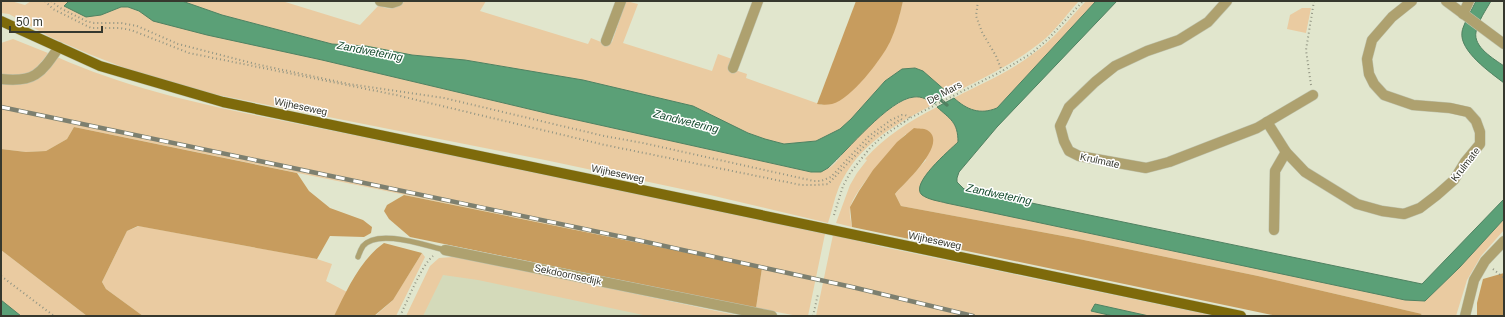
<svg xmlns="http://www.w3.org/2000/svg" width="1505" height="317" viewBox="0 0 1505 317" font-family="Arial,sans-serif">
  <rect width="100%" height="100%" fill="#e1e6cd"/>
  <polygon fill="#d4daba" points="443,269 653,316 418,316"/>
  <g fill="#eacba1">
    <path d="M1,1H11L25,5L31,1H69L65,7L101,15L121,7H128L143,13L207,35L322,60L550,114L811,172C816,173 824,171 829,168C836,164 842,154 847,148C860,134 896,98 915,97C922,96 928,100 934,104C895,125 858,144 839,187C834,199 832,211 828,223L710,195L545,160L208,93L130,70L89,54L50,37L9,14L1,13Z"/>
    <path d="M182,1H282L360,25L379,5C389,11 397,9 405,1H486L480,11L588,44L591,38L606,44L612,42L626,1L638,4L623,43L712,71L718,54L732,59L729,68L747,74L746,78L822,105L899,17L903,1H1079C1068,13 1058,27 1046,38C1018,62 983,78 950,95L923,71L915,68L902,69L885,81L851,119L840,129L816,141L784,144L765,139L748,133L693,106L583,80L465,60L412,55L366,46L332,44L222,15Z"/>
    <path d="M1086,1H1096L997,108C980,115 967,110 954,98C981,84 1010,72 1034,53C1054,39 1069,19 1086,1Z"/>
    <polygon points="1302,8 1311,8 1306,33 1287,29 1290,15"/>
    <path d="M13,39L48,53C34,73 26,79 1,74V43Z"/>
    <path d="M57,57C154,100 260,115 363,137C517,169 671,201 825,234L808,316H798L756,308L762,268L74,127L67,139L46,151L26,152L1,149V82L14,83Z"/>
    <path d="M937,107C951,119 958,122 958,142L928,198L1083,232L1405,300L1425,301L1460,267L1504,219V230L1481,256L1467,280L1456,316H1419L1422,314L1258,276L1079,239L901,206L895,194L926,160L906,134C893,146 853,192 850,208C849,214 851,221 852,227L836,223L850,185L857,173L867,160L865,159C885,136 910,121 937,107Z"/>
    <polygon points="139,226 317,259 332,264 326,281 347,292 334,316 143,316 106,289 102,282 127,231"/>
    <polygon points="833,235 883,247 1215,316 1149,316 1096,304 1091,311 1113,316 816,316"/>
    <polygon points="1,250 87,316 21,316 1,300"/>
    <polygon points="422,253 425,257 396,316 375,316 392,301"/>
    <polygon points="453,257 490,263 740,316 648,316 478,280 443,275 423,316 406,316 430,266 439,258"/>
  </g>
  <g fill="#c79c5e">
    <path d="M856,1H903C900,15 896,29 890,42C881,60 851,99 832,104C827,105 822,105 817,104Z"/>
    <polygon points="74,127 297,173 309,191 330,208 363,220 372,227 371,233 364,237 330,236 317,259 138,226 127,231 102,282 106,289 143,316 87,316 1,250 1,149 26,152 46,151 67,139"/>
    <path d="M914,128C918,129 924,128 927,130C950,143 903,184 895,194L901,206L1079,239L1258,276L1422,314L1419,316H1277L852,227L850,207L859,191L873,170L897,142Z"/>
    <polygon points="404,195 762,268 756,308 410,237 389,219 384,211 387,205"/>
    <path d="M384,243L422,253L393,300L374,316H334C347,290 360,260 384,243Z"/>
    <polygon points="1504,273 1504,316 1477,316 1477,303 1483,279"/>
  </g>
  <g fill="#5ba077" stroke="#508161">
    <path d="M69,1H182L222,15L332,44L366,46L412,55L465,60L583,80L693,106L748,133L765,139L784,144L816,141L840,129L851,119L885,81L902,69L915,68L923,71L947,92L934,104C928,100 922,96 914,97C889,99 847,151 828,168L821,172H811L550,114L322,60L207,35L153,21L139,11L128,7H121L101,15L86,17L64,6Z"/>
    <path d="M1096,1H1117L997,127L959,172L957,178V182L964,189L1422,284L1504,199V219L1460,267L1425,301L1405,300L946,203C939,201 929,200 922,195C909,184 950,150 958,142C958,122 950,119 937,107L954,98C967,110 980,115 997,108Z"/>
    <path d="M1476,1H1491C1486,10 1478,21 1476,32C1473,47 1494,59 1504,66V83C1491,73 1459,51 1462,32C1462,27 1473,7 1476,1Z"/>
    <polygon points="1,300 21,316 1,316"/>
    <polygon points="1095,304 1149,316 1113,316 1091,311"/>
  </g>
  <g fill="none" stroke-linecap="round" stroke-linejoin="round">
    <polyline stroke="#508161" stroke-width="3.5" points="936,96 947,105"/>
    <defs>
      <path id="service" d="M358,257C359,254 361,249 363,246C378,228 426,246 445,250"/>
      <g id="minor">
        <polyline points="380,1 392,3 398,1"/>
        <polyline points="1227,1 1208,22 1179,40 1147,51 1115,66 1095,82 1069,107 1060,126 1064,141 1069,151 1079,156 1146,168 1169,162 1257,128 1313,95"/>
        <polyline points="1446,1 1504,44"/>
        <polyline points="1463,14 1469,1"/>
        <polyline points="606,41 621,1"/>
        <polyline points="733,68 758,1"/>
        <path d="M1,79C35,83 41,73 59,47"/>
        <polyline points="1267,122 1286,152 1305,172 1357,204 1382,211 1404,214 1420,208 1437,195 1454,180 1465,162 1480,144 1480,132 1476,121 1468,112 1450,108 1413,105 1384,95 1374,84 1369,74 1367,59 1372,40 1392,17 1412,1"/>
        <polyline points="1274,230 1275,171 1286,152"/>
        <polyline points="445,250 772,316"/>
        <polyline points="1465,316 1474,280 1485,261 1504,241"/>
      </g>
      <polyline id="primary" points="1,21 100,66 223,102 1241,316"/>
    </defs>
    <use href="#service" stroke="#bfc3ad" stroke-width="6"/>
    <use href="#minor" stroke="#bfc3ad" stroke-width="11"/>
    <use href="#primary" stroke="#bfc3ad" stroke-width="11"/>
    <g stroke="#929583" stroke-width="2" stroke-dasharray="1 3" stroke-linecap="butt">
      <polyline points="45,1 53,9 91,28 120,28 131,30 189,53 396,95 605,145 801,185 816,185 828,184 874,136 901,119 905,122"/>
      <polyline points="51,1 60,8 86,21 94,23 121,23 137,26 178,44 260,65 349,84 444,98 604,136 643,143 814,181 821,181 831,177 869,136 891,120 902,115 905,115 910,118"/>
      <polyline points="978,1 976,16 982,32 996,56 1002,71"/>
      <polyline points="1311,85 1306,50 1314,1"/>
      <polyline points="834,215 843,186 850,173 870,148 883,136 910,118 1002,71 1032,53 1049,38 1083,1"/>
      <polyline points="1493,269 1504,278"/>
      <polyline points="1,276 54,316"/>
      <path d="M400,316C408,300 421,266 433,256"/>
      <polyline points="813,316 818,294"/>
    </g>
    <use href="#service" stroke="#aea16f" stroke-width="5"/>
    <use href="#minor" stroke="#aea16f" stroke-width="10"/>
    <use href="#primary" stroke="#7e6a0b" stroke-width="10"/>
    <defs>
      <polyline id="rail" points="1,107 637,240 852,287 973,316"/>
    </defs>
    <use href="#rail" stroke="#7d8070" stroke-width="4.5"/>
    <use href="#rail" stroke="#fff" stroke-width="3" stroke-dasharray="9" stroke-linecap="butt"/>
  </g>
  <g text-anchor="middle" stroke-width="3" stroke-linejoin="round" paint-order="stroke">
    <g font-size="10" fill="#36382e" stroke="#fff">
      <text transform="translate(944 92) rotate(-28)" y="4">De Mars</text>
      <text transform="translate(301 106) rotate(12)" y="4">Wijheseweg</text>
      <text transform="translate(1100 160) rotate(12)" y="4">Krulmate</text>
      <text transform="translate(1465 164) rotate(-52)" y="4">Krulmate</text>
      <text transform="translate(618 173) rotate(12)" y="4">Wijheseweg</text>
      <text transform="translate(935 240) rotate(12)" y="4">Wijheseweg</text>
      <text transform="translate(568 274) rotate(12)" y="4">Sekdoornsedijk</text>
    </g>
    <g font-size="11" font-style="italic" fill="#13492c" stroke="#fff">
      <text transform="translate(370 51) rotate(11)" y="4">Zandwetering</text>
      <text transform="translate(686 121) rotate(14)" y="4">Zandwetering</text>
      <text transform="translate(999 194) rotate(12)" y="4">Zandwetering</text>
    </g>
  </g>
  <rect width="1505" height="317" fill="none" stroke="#36382e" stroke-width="4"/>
  <path d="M10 26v6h92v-6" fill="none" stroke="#36382e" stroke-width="2"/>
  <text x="16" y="26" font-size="12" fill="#36382e" stroke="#ffffff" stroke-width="3" paint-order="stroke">50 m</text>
</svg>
